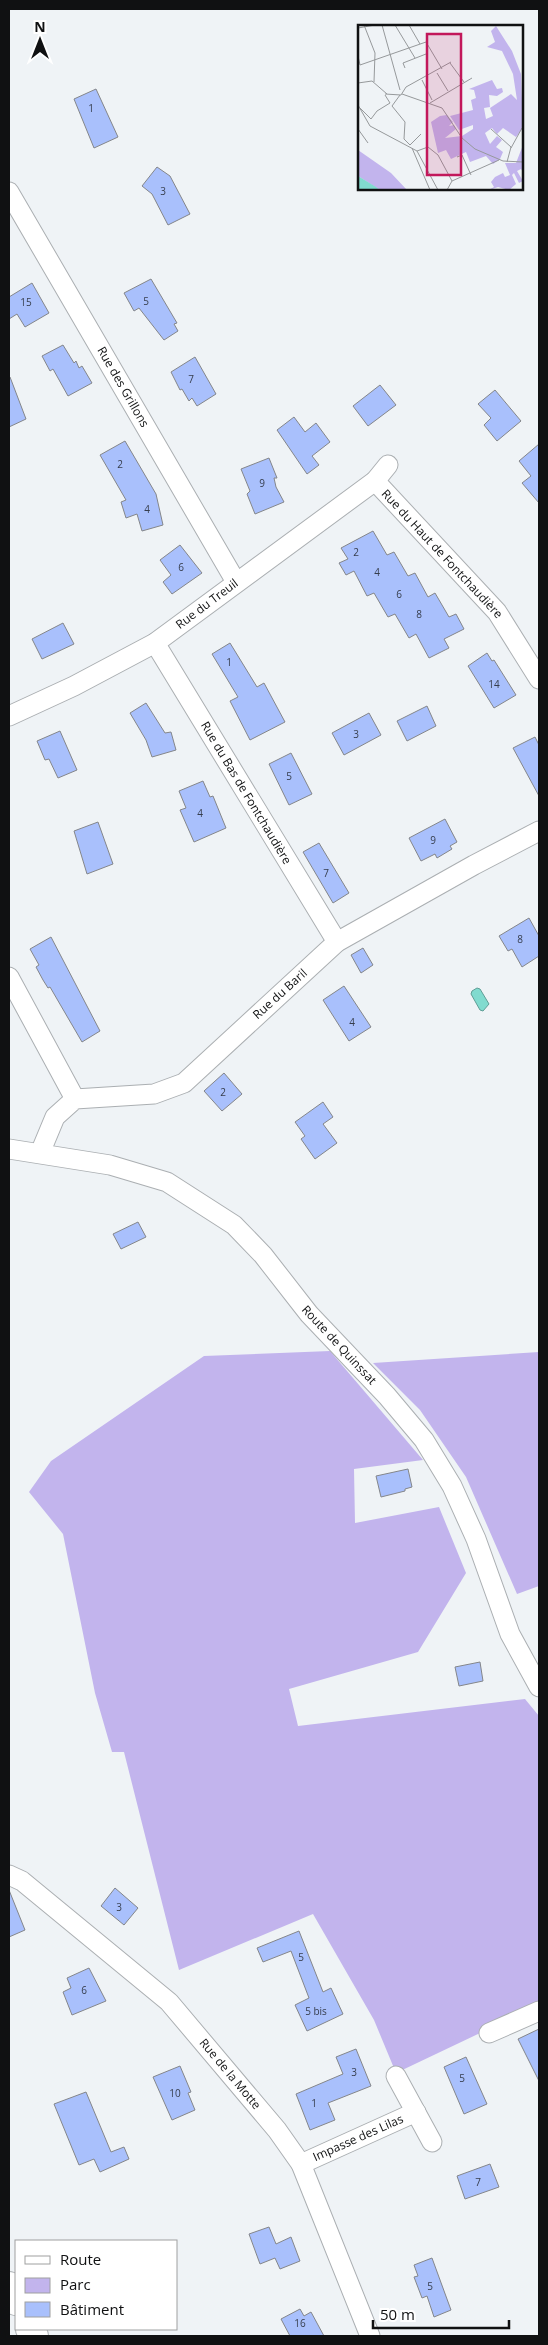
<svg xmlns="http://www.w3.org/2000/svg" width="548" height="2345" viewBox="0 0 548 2345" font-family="'Open Sans',sans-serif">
  <rect width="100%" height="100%" fill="#eff3f6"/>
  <g fill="#c2b4ed">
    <polygon points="330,1351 423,1460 354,1469 355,1523 439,1507 466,1573 418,1652 289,1689 298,1726 525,1699 539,1716 539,2005 396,2073 374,2020 313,1914 179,1970 124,1752 112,1752 95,1693 63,1534 29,1492 51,1461 204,1356"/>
    <polygon points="539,1352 539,1586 517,1594 466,1477 420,1410 373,1363"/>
  </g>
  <polygon fill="#81dbcf" stroke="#5f9e96" points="477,988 480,989 489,1004 483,1011 480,1010 471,994 472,991"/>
  <g fill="#a9c0fc" stroke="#84868a">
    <polygon points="96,89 118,137 94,148 74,99"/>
    <polygon points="157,167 170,176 190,214 168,225 152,194 142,186"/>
    <polygon points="151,279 177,323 174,324 178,331 164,340 139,308 134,311 124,293"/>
    <polygon points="32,283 49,313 25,327 17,314 9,319 9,297"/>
    <polygon points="63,345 74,363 76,361 79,368 82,366 92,383 68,396 53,369 50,371 42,356"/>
    <polygon points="195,357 216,394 197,406 192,398 189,401 182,389 180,390 171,372"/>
    <polygon points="10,377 26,419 9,427 9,378"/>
    <polygon points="380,385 396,405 368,426 353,406"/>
    <polygon points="495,390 521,421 497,441 484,425 491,418 478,404"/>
    <polygon points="294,417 305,432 316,423 330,442 312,456 319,465 307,474 277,430"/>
    <polygon points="125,441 156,494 163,525 142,531 137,514 126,518 121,502 126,500 100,455"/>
    <polygon points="539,444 539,503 522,483 531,476 519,461"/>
    <polygon points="269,458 277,478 274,478 276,487 284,502 255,514 247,494 250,491 241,469"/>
    <polygon points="373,531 387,555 394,552 408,576 415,573 428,597 435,593 449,617 456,614 464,629 444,639 449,648 429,658 416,634 409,638 395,614 388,617 374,593 367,596 354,571 346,575 339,563 348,559 341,548"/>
    <polygon points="180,545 202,573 172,594 163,582 171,575 160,560"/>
    <polygon points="63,623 74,644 42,659 32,639"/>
    <polygon points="230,643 257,687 264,683 285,722 250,740 230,701 238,697 212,654"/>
    <polygon points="487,653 492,661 494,660 516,695 494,708 468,666"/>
    <polygon points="146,703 165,733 171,732 176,750 152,757 146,740 130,713"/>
    <polygon points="427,706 436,726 407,741 397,721"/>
    <polygon points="369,713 381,735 344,755 332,733"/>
    <polygon points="60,731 77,770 58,778 49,759 45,760 37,741"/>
    <polygon points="535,737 539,745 539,796 513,748"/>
    <polygon points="291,753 312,794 289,805 269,764"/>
    <polygon points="203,781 210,797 213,796 226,828 194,842 180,810 186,808 179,791"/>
    <polygon points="445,819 457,842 450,846 452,849 437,858 435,854 421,861 409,838"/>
    <polygon points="98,822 113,864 87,874 74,831"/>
    <polygon points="319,843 349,893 333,903 303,852"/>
    <polygon points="529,918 539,936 539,956 522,967 512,949 508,951 499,936"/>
    <polygon points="51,937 100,1031 82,1042 50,987 48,988 43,980 36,967 39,965 30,949"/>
    <polygon points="363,948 373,965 361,973 351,955"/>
    <polygon points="344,986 371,1027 349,1041 323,1000"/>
    <polygon points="224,1073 242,1094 222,1111 204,1091"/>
    <polygon points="323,1102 333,1117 323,1124 337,1143 315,1159 301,1139 305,1136 295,1122"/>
    <polygon points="138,1222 146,1237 121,1249 113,1234"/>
    <polygon points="408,1469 412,1487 405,1489 405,1491 381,1497 376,1476"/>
    <polygon points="480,1662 483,1681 459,1686 455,1667"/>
    <polygon points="115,1888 138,1908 124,1925 101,1906"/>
    <polygon points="9,1890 25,1930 9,1937"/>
    <polygon points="299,1931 323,1992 331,1988 343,2014 307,2031 295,2005 309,1998 291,1951 263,1962 257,1948"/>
    <polygon points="89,1968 106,2001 72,2015 63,1992 71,1988 67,1978"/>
    <polygon points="539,2029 539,2081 518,2039"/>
    <polygon points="356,2049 371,2086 328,2103 335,2120 310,2130 296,2094 343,2074 336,2057"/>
    <polygon points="466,2057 487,2104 464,2114 444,2067"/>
    <polygon points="180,2066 191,2092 188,2093 195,2110 172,2120 153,2077"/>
    <polygon points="86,2092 111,2152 124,2147 129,2159 100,2172 94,2159 79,2165 54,2104"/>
    <polygon points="490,2164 499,2187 465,2199 457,2176"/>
    <polygon points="269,2227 276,2244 291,2237 300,2261 280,2269 275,2258 260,2264 249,2234"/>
    <polygon points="432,2258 451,2310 434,2317 427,2296 422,2298 414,2277 418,2276 414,2265"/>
    <polygon points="300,2309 304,2316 311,2312 324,2336 290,2336 281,2319"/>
  </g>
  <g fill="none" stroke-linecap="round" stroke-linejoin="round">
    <defs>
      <g id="minor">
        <polyline points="9,192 236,582"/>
        <polyline points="375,481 497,612 539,679"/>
        <polyline points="155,643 337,942"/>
        <polyline points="9,716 74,686 155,643 375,481 388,465"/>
        <polyline points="9,977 75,1099"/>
        <polyline points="9,1149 110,1165 167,1182 234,1225 263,1255 309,1314 387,1396 424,1440 452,1486 476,1539 510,1634 539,1687"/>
        <polyline points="40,1153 55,1117 75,1099 154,1094 184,1083 337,942 474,865 539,831"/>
        <polyline points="9,1875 22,1881 169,2002 277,2130 301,2164 370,2336"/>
        <polyline points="489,2033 539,2011"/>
        <polyline points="396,2076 432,2142"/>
        <polyline points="301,2164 416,2112"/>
      </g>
      <g id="primary">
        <polyline points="9,2286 16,2301"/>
        <polyline points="30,2329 34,2336"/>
      </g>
    </defs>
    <use href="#minor" stroke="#abafb2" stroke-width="21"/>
    <use href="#primary" stroke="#abafb2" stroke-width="30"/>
    <use href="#minor" stroke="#fff" stroke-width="19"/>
    <use href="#primary" stroke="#fff" stroke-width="28"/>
  </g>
  <g text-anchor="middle" stroke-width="4" stroke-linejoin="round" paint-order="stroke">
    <g font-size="10" fill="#363d4c">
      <text x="91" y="112">1</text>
      <text x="163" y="195">3</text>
      <text x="146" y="305">5</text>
      <text x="26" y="306">15</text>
      <text x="191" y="383">7</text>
      <text x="120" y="468">2</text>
      <text x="262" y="487">9</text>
      <text x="147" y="513">4</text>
      <text x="356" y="556">2</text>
      <text x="181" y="571">6</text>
      <text x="377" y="576">4</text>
      <text x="399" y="598">6</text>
      <text x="419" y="618">8</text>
      <text x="229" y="666">1</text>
      <text x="494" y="688">14</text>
      <text x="356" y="738">3</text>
      <text x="289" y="780">5</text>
      <text x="200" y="817">4</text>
      <text x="433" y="844">9</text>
      <text x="326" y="877">7</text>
      <text x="520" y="943">8</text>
      <text x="352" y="1026">4</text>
      <text x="223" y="1096">2</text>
      <text x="119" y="1911">3</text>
      <text x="301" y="1961">5</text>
      <text x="84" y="1994">6</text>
      <text x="316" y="2015">5 bis</text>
      <text x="354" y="2076">3</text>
      <text x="462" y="2082">5</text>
      <text x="175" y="2097">10</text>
      <text x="314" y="2107">1</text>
      <text x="478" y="2186">7</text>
      <text x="430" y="2290">5</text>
      <text x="300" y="2327">16</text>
    </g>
    <g font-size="12" fill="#101112" stroke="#fff">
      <text transform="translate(123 387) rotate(60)" y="4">Rue des Grillons</text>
      <text transform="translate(442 554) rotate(47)" y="4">Rue du Haut de Fontchaudière</text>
      <text transform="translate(207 604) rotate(-37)" y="4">Rue du Treuil</text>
      <text transform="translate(246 793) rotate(59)" y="4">Rue du Bas de Fontchaudière</text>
      <text transform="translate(280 994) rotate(-42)" y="4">Rue du Baril</text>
      <text transform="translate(339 1345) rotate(47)" y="4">Route de Quinssat</text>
      <text transform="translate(230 2074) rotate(50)" y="4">Rue de la Motte</text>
      <text transform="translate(358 2138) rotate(-24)" y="4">Impasse des Lilas</text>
    </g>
  </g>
  <g transform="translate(358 25)">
    <rect width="165" height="165" fill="#eff3f6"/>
    <path d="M138,1L154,26L163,49L165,103L158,112L145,103L139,109L134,103L127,108L132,119L139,111L144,115L138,122L145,127L142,134L135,139L128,131L112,137L108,127L93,134L88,125L80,128L73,97L82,91L89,90L95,97L91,101L96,100L98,104L87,113L104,111L115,104V100L101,105L92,91L115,85L113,75L118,73L116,65L111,64L134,55L139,64L144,63L145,67L139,71L131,70L132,82L126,83L128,94L135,91L132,83L153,69L159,75L155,49L144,26L129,22L137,17L133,6ZM165,120V147L163,144L159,146L165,156L161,158L156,148L154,150L158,159L151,165L140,162L131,165L136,162L133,157L137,152L145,148L147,152L152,150L147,138H158ZM0,125L33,148L49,165H22L0,151Z" fill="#c2b4ed"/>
    <path d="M0,151L18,162L22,165H0Z" fill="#81dbcf"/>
    <path fill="none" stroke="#96999b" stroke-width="1" d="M6,0L17,28L16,57M24,0L42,65M37,0L57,33M51,0L62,19M0,3L17,0M0,31L2,40L68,17L84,44M92,38L106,57M47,43L45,38L68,29M79,48L90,66M64,55L74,75M0,58L14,56L29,69M27,69L43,70L48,62L93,37M44,69L84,83L104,113L117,124L145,136L165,137M42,70L34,81L47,97L46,114L52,120M72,78L114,53M0,80L12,101L59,126L80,165M2,83L13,94L19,86L32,78L27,70M0,104L10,118M133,104L153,122L149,137M52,120L63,109M54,123L72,165M153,123L164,103M59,126L70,122L80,130L94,156M99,132L104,130L113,150M89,165L94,156L141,135"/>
    <path fill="#c2185b" fill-opacity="0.15" stroke="#c2185b" stroke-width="2.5" d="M69,9H103V150H69Z"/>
    <rect width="165" height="165" fill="none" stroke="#101112" stroke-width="2.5"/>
  </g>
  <rect width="548" height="2345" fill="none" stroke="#101112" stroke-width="20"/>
  <rect x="15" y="2240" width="162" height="90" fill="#ffffff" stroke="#9fa0a0"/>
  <rect x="25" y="2256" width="25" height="8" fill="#ffffff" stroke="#9fa0a0"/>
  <text x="60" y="2265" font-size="15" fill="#101112">Route</text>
  <rect x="25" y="2278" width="25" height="15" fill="#c2b4ed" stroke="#9fa0a0"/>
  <text x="60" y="2290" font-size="15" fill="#101112">Parc</text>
  <rect x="25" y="2302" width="25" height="15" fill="#a9c0fc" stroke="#9fa0a0"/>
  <text x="60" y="2315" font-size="15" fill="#101112">Bâtiment</text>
  <g transform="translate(40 40)" stroke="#ffffff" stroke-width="4" paint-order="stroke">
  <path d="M0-4L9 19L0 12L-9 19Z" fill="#101112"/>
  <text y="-8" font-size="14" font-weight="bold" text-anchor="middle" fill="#101112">N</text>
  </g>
  <path d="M373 2320v8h136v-8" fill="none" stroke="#101112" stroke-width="2.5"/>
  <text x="380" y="2320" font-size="15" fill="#101112" stroke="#ffffff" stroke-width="4" paint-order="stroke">50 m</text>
</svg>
